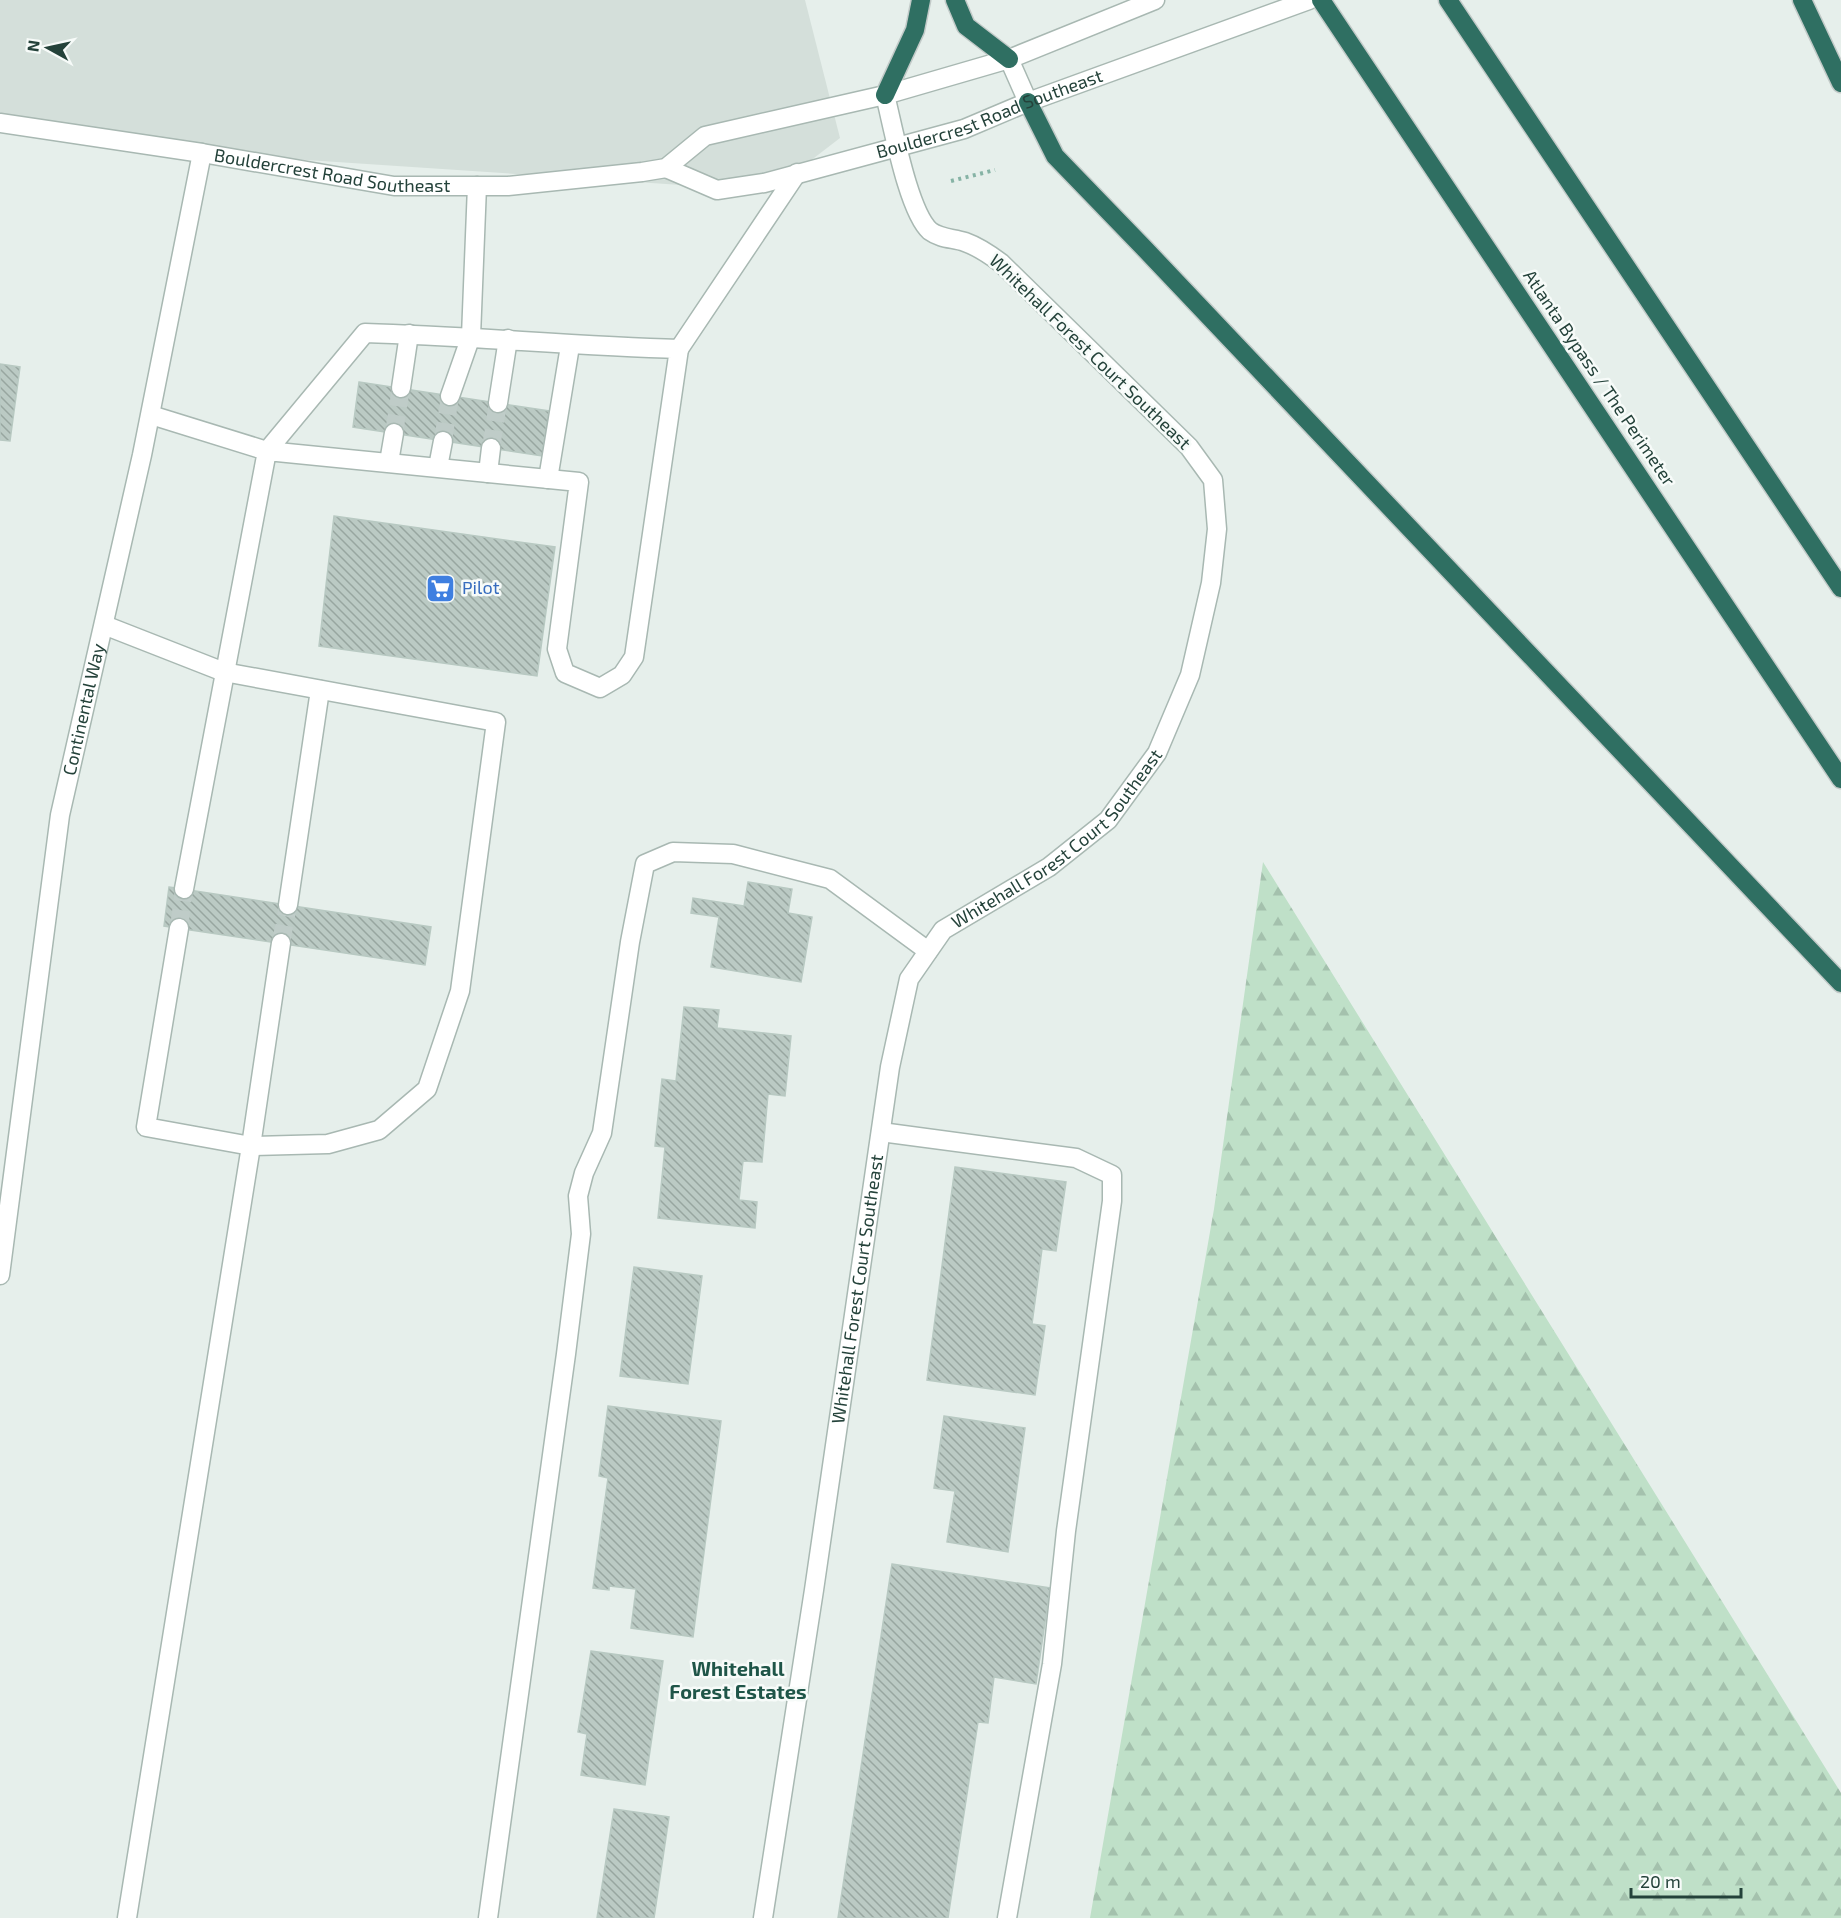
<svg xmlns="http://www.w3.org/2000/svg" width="1841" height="1918" viewBox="0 0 1841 1918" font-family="'Exo 2',sans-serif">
  <defs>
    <pattern id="forest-firs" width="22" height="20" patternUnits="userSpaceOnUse" patternTransform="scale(1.5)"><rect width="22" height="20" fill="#bfe0c8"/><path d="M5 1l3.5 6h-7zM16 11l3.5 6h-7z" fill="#a4c1ad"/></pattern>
    <pattern id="building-back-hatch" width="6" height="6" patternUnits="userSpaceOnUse" patternTransform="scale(1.5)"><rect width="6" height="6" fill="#bbcac4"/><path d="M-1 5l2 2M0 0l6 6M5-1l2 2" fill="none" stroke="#98a6a0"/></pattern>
  </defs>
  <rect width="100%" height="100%" fill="#e6efeb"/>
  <polygon fill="#d4dfda" points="0,0 805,0 840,138 771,191 202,153 0,118"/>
  <polygon fill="url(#forest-firs)" points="1263,862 1841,1793 1841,1918 1090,1918 1214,1209"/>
  <g fill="url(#building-back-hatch)" stroke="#b8c9c2" stroke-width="1.5">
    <polygon points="0,364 20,367 10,441 0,440"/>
    <polygon points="359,382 549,411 542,456 353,427"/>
    <polygon points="334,516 555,547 537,676 319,646"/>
    <polygon points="748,882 792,889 788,913 812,917 801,982 711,967 719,917 691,913 693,898 744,906"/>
    <polygon points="169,887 431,927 425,965 164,926"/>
    <polygon points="684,1007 719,1010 717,1028 791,1036 785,1096 768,1094 762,1162 743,1161 739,1200 757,1202 755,1228 658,1218 665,1147 655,1146 662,1079 676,1081"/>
    <polygon points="955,1167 1066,1182 1056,1251 1042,1249 1032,1324 1045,1326 1035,1395 927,1380"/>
    <polygon points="634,1267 702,1276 688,1384 620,1376"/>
    <polygon points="608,1406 721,1421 693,1637 631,1628 636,1589 609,1586 609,1590 593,1588 608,1478 599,1476"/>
    <polygon points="944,1416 1025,1428 1008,1552 947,1542 955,1491 934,1488"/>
    <polygon points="892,1564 1050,1588 1036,1684 994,1677 988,1723 978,1722 948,1918 838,1918"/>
    <polygon points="591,1651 663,1661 645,1785 581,1775 587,1734 578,1732"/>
    <polygon points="614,1809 669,1817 654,1918 597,1918"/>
  </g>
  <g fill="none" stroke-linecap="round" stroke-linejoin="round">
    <g stroke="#bfccc8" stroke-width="18" stroke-dasharray="18 9" stroke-linecap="butt">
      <polyline points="394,433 401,388"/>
      <polyline points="443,441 450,396"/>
      <polyline points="491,448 498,403"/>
      <polyline points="179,928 184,889"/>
      <polyline points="281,943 288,905"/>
    </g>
    <defs>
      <g id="minor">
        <polyline points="1009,59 1028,102"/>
        <path id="s1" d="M0,123L202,153L394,186H508L642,172L666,168L705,136L885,95L1009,59L1155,0"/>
        <path id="s2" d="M666,168L717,190L764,183L964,129L1028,102L1309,0"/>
        <polyline points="679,349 797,173"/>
        <polyline points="401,388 409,334"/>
        <polyline points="450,396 471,336 477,186"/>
        <polyline points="498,403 508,339"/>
        <path d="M151,415L267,451L579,482L557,649L565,673L600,688L622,675L634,657L679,349C574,346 470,336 365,333L267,451L184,889"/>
        <polyline points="389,462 394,433"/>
        <polyline points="438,467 443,441"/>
        <polyline points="488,473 491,448"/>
        <polyline points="548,479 570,346"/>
        <polyline points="104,625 224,672 496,722 460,991 427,1089 379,1130 328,1144 251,1146 146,1127 179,928"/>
        <polyline points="288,905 320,690"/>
        <polyline points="881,1132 1076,1158 1112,1175 1112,1201 1066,1531 1052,1664 1007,1918"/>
        <path id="s3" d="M0,1275L60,815L142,455L202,153"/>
        <polyline points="127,1918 251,1146 281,943"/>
        <polyline points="488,1918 566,1354 581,1234 578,1196 584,1173 602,1133 630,942 645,864 673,852 733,854 830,879 928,951"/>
        <path id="s4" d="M763,1918L814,1590L890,1067L909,979L943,930L1049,867L1108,820L1157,753L1190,675L1211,583L1217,529L1213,480L1189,447L1001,263C989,254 979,247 965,242C953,238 941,239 930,231C908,211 893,126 885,95"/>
      </g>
      <g id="highway">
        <polyline points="955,0 966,26 1009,59"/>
        <polyline points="1321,0 1841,779"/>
        <polyline points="1448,0 1841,588"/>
        <polyline points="1802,0 1841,83"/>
        <polyline points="885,95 915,30 921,0"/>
        <polyline points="1028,102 1055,156 1144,248 1841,983"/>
      </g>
    </defs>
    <use href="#minor" stroke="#a8b8b2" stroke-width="21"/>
    <use href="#highway" stroke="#c2cac8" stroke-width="21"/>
    <polyline stroke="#86b3a5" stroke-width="4" stroke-dasharray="3 4.5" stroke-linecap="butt" points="951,181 995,170"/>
    <use href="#minor" stroke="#fff" stroke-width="18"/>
    <use href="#highway" stroke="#2f6f62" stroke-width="18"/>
  </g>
  <defs>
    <symbol id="supermarket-square" viewBox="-11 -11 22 22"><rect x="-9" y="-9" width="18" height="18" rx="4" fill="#3f7fe0" stroke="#f7fbf9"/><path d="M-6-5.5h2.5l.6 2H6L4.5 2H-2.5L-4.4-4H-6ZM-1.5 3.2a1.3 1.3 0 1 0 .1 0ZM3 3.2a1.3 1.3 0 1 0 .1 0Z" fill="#fff"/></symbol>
  </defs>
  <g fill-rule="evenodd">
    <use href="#supermarket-square" x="424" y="572" width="33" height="33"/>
  </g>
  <g text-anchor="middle" stroke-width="5" stroke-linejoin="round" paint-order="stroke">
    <g font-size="18" fill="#24423a" stroke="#f7fbf9">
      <text dy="6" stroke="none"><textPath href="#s2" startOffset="339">Bouldercrest Road Southeast</textPath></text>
      <text dy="6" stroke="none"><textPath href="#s1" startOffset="336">Bouldercrest Road Southeast</textPath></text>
      <text transform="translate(1090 352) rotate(44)" y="6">Whitehall Forest Court Southeast</text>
      <text transform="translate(1599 378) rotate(56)" y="6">Atlanta Bypass / The Perimeter</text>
      <text dy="6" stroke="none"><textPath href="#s3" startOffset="572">Continental Way</textPath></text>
      <text dy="6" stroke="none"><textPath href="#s4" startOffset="1158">Whitehall Forest Court Southeast</textPath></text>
      <text dy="6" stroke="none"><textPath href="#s4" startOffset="636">Whitehall Forest Court Southeast</textPath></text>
    </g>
    <g font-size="18" fill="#366cbe" stroke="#f7fbf9" text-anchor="start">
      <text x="462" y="594">Pilot</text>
    </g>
    <g font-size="20" font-weight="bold" fill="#1f5548" stroke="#f7fbf9">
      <text x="738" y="1676">Whitehall<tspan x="738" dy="23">Forest Estates</tspan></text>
    </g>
  </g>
  <g transform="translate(48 48) rotate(278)" stroke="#f7fbf9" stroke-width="4.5" paint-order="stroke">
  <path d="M0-4.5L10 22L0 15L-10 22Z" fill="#24423a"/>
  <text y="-9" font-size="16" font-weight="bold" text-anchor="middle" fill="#24423a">N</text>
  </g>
  <path d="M1631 1888v9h110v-9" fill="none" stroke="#24423a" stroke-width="3"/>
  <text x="1640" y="1888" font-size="18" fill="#24423a" stroke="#f7fbf9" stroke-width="4.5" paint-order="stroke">20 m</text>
</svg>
